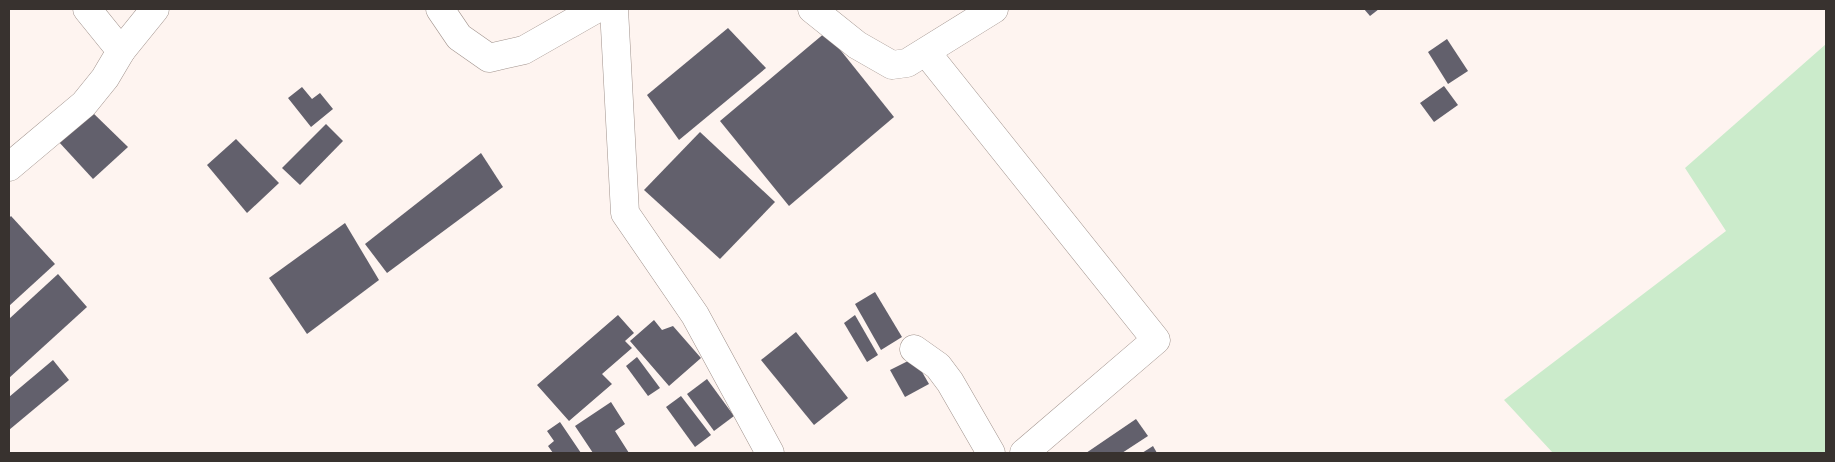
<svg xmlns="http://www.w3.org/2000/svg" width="1835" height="462" viewBox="0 0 1835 462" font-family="'PT Sans Narrow',sans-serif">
  <rect width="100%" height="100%" fill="#fef4f0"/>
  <polygon fill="#cbebcb" points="1826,44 1826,453 1553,453 1504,400 1726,231 1685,168"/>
  <g fill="#62606c">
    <polygon points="1364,9 1379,9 1370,16"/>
    <polygon points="728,28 766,68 679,140 647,95"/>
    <polygon points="826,32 894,117 789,206 720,121"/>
    <polygon points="1447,39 1468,71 1448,84 1428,52"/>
    <polygon points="1444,86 1458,105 1434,122 1420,103"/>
    <polygon points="302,87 312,99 320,93 333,109 311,127 288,98"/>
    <polygon points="91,111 128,147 93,179 58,141"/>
    <polygon points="326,124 343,141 300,185 282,168"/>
    <polygon points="700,132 775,202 720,259 644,190"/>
    <polygon points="236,139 279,183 247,213 207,165"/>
    <polygon points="481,153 503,187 387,273 365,244"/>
    <polygon points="11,216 55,264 9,306 9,218"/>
    <polygon points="345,223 379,280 307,334 269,278"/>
    <polygon points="58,274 87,307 9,378 9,319"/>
    <polygon points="875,292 902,337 881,350 855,304"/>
    <polygon points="618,315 634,333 625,341 632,348 602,374 612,384 569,421 537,385"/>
    <polygon points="855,315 878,355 867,362 844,323"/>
    <polygon points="654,320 662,330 673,326 701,358 669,386 630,341"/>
    <polygon points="796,332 848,398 814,425 761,360"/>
    <polygon points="637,357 660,388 648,396 626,366"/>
    <polygon points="914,358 929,384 905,397 890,370"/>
    <polygon points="53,360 69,380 9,430 9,397"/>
    <polygon points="707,379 734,416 714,431 687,394"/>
    <polygon points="681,396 711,435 695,447 666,407"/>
    <polygon points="611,402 625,424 615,431 629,453 593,453 575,426"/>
    <polygon points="1136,419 1148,436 1122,453 1086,453"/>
    <polygon points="560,422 581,453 553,453 548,446 554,441 547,431"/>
    <polygon points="1153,446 1157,453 1142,453"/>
  </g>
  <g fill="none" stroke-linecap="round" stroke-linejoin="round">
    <defs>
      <g id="minor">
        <polyline points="87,9 121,51"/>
        <polyline points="440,9 459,37 489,58 524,50 596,9"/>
        <polyline points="614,9 625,213 695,315 770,453"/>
        <polyline points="812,9 857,45 892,65 907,63 994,9"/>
        <polyline points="926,52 1156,340 1024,453"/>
        <polyline points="9,167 84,104 105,78 121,51 155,9"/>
        <polyline points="914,349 938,366 950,382 991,453"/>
      </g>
    </defs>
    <use href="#minor" stroke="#a0928c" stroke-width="29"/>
    <use href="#minor" stroke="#fff" stroke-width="28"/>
  </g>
  <rect width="1835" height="462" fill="none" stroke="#38322f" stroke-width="20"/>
</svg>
